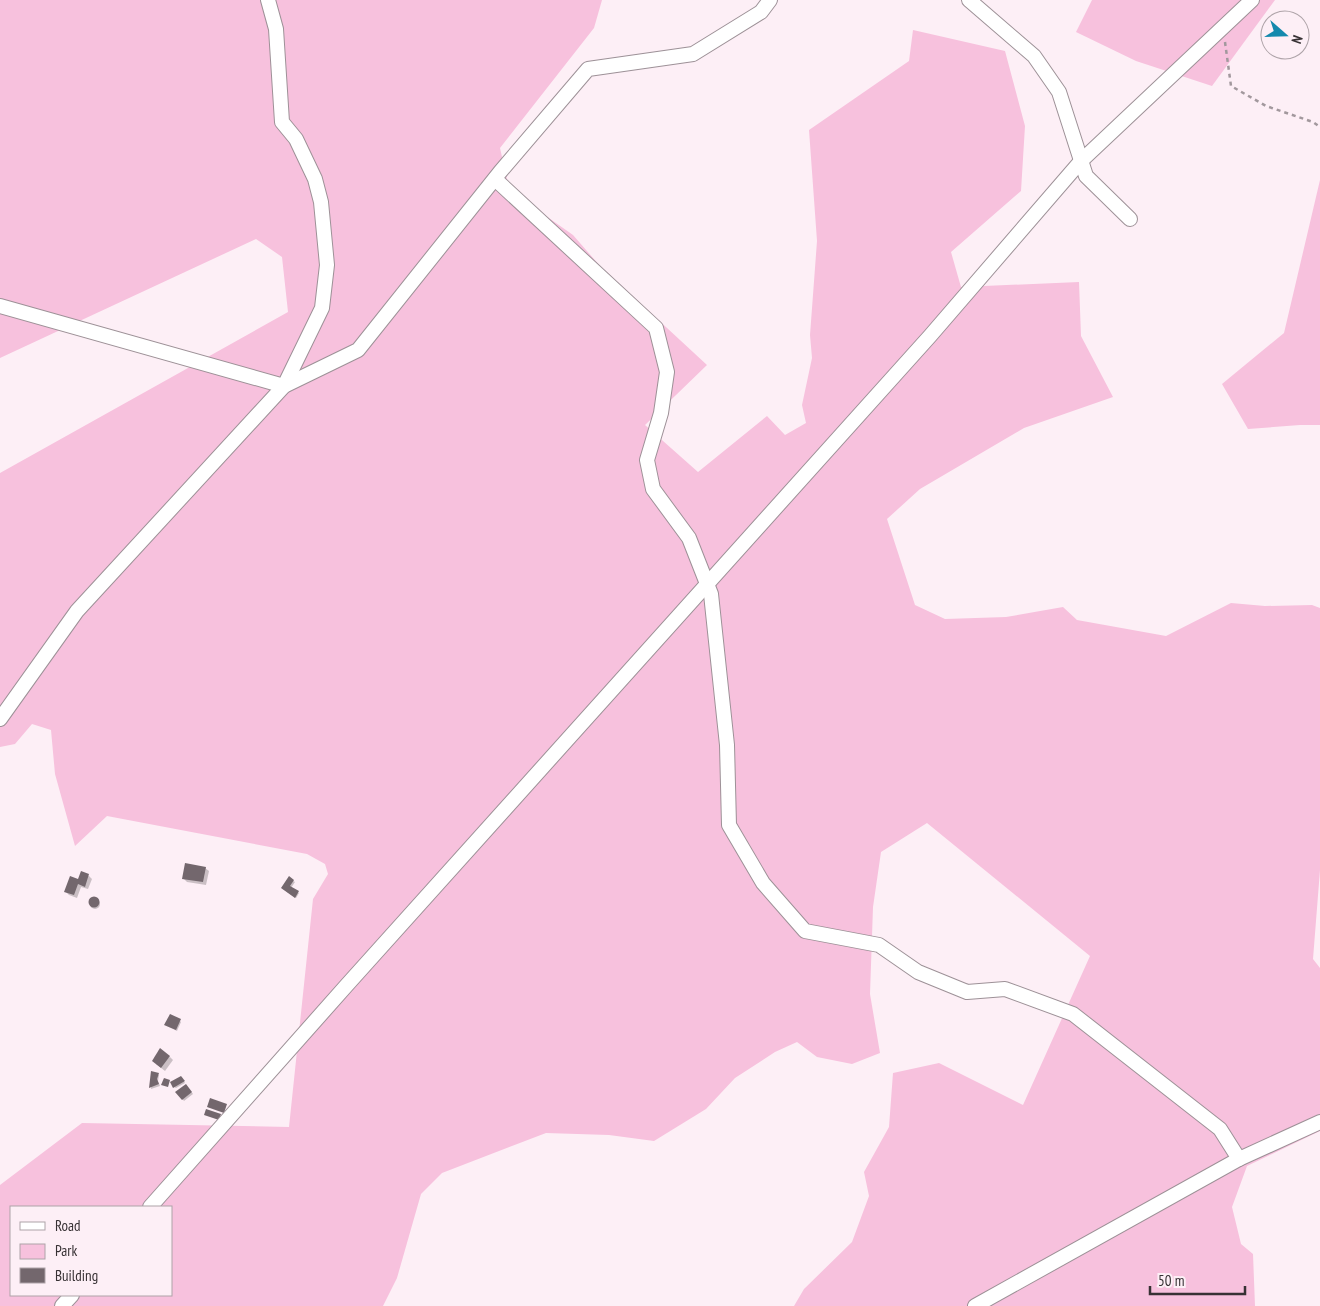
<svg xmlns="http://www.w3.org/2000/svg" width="1320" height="1306" viewBox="0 0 1320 1306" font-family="'PT Sans Narrow',sans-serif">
  <rect width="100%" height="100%" fill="#fdeff6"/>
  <g fill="#f7c1dd" fill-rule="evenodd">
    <path d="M0,0H602L594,28L500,148L508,184L546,216L573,235L600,266L707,365L645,425L698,472L767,416L785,435L806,423L802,405L812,358L810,335L817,241L809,130L909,61L913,30L1005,51L1025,126L1021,191L951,252L961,287L1079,282L1081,336L1113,397L1024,428L920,489L887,519L915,605L945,619L1006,617L1063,607L1077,620L1166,636L1231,603L1265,606L1312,605L1320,608V870L1313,959L1320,968V1131L1247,1166L1232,1207L1241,1244L1253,1254L1255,1306H794L804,1289L852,1242L869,1196L864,1172L889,1127L893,1073L939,1063L1023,1105L1090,956L927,823L881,852L873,907L870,994L880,1053L852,1064L817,1057L797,1042L775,1052L735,1078L706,1109L654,1141L609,1135L546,1133L442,1173L421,1194L397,1278L383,1306H0V1185L82,1123L289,1127L313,899L328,874L325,864L307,854L107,816L75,846L55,774L51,730L32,724L15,744L0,747V473L288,312L282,257L256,239L0,358ZM11,1207H171V1295H11Z"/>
    <polygon points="1092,0 1275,0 1212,86 1136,61 1076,32"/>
    <polygon points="1320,180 1320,425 1300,425 1248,429 1222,384 1284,333"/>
  </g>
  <g fill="#0003">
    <polygon points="205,868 209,871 206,885 187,882 183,878"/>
    <polygon points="81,873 89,876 92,879 88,889 81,887 77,898 69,895 66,892 79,880"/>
    <polygon points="289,878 295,882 291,888 299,893 296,898 283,889"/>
    <circle cx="95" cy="904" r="5"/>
    <polygon points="180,1021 181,1022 177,1031 167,1026"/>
    <polygon points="170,1057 173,1060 165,1071 156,1064"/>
    <polygon points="152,1072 159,1075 158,1081 160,1086 151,1089"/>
    <polygon points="182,1078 185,1083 176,1088 174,1087"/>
    <polygon points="186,1085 193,1094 184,1101 177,1092"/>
  </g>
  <g fill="#73676d">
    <polygon points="185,863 206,867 203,882 182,879"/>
    <polygon points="81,871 89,874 85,887 78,884 74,895 64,892 70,876 78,879"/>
    <polygon points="289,876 294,880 290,886 299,891 295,898 281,888"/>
    <circle cx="94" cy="902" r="5.5"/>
    <polygon points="170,1014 181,1019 176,1030 164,1025"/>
    <polygon points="160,1048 170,1056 161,1068 152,1061"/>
    <polygon points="151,1071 159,1073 157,1079 159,1084 149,1088"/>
    <polygon points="181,1076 185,1081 173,1088 170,1082"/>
    <polygon points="164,1078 170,1080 168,1087 161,1085"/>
    <polygon points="186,1084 192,1092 182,1100 175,1092"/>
    <polygon points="210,1098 227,1104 224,1113 207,1107"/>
    <polygon points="206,1109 221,1114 219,1120 204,1115"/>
  </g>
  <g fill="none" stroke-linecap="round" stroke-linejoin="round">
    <defs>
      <g id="minor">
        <polyline points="969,0 1034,56 1059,92 1086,176 1130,219"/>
        <polyline points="495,179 656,328 667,372 661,413 647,460 653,489 689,538 711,594 727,745 729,825 763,883 805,931 879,945 918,972 967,992 1005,989 1073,1014 1220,1129 1239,1159"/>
        <polyline points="0,306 284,386 322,308 327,265 321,202 315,179 296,139 282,122 276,29 268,0"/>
        <polyline points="0,719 77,611 284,386 358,350 500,172 588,69 693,54 761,12 770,0"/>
        <polyline points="150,1207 346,986 930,336 1081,161 1252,0"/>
        <polyline points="62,1306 72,1295"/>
        <polyline points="975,1306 1239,1159 1320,1122"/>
      </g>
    </defs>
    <use href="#minor" stroke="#9d9197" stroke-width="16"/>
    <polyline stroke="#a2989d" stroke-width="2.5" stroke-dasharray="4 4" stroke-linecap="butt" points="1225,42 1231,86 1266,106 1313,122 1320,127"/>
    <use href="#minor" stroke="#fff" stroke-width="14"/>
  </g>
  <rect x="10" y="1206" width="162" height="90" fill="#fdeff6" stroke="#aea3a8"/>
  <rect x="20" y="1222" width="25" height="8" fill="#ffffff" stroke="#aea3a8"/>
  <text x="55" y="1231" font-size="15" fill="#373134">Road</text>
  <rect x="20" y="1244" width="25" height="15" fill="#f7c1dd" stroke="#aea3a8"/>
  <text x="55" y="1256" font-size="15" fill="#373134">Park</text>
  <rect x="20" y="1268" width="25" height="15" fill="#73676d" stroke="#aea3a8"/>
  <text x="55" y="1281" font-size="15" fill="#373134">Building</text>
  <g transform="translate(1285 35) rotate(110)"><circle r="24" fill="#fdeff6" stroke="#aea3a8"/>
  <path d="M0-4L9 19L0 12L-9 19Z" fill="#1489ad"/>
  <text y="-8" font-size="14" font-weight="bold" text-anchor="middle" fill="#373134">N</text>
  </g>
  <path d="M1150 1286v8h95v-8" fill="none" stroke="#373134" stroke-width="2.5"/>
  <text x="1158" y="1286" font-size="15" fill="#373134" stroke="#fdeff6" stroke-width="4" paint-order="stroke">50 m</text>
</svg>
